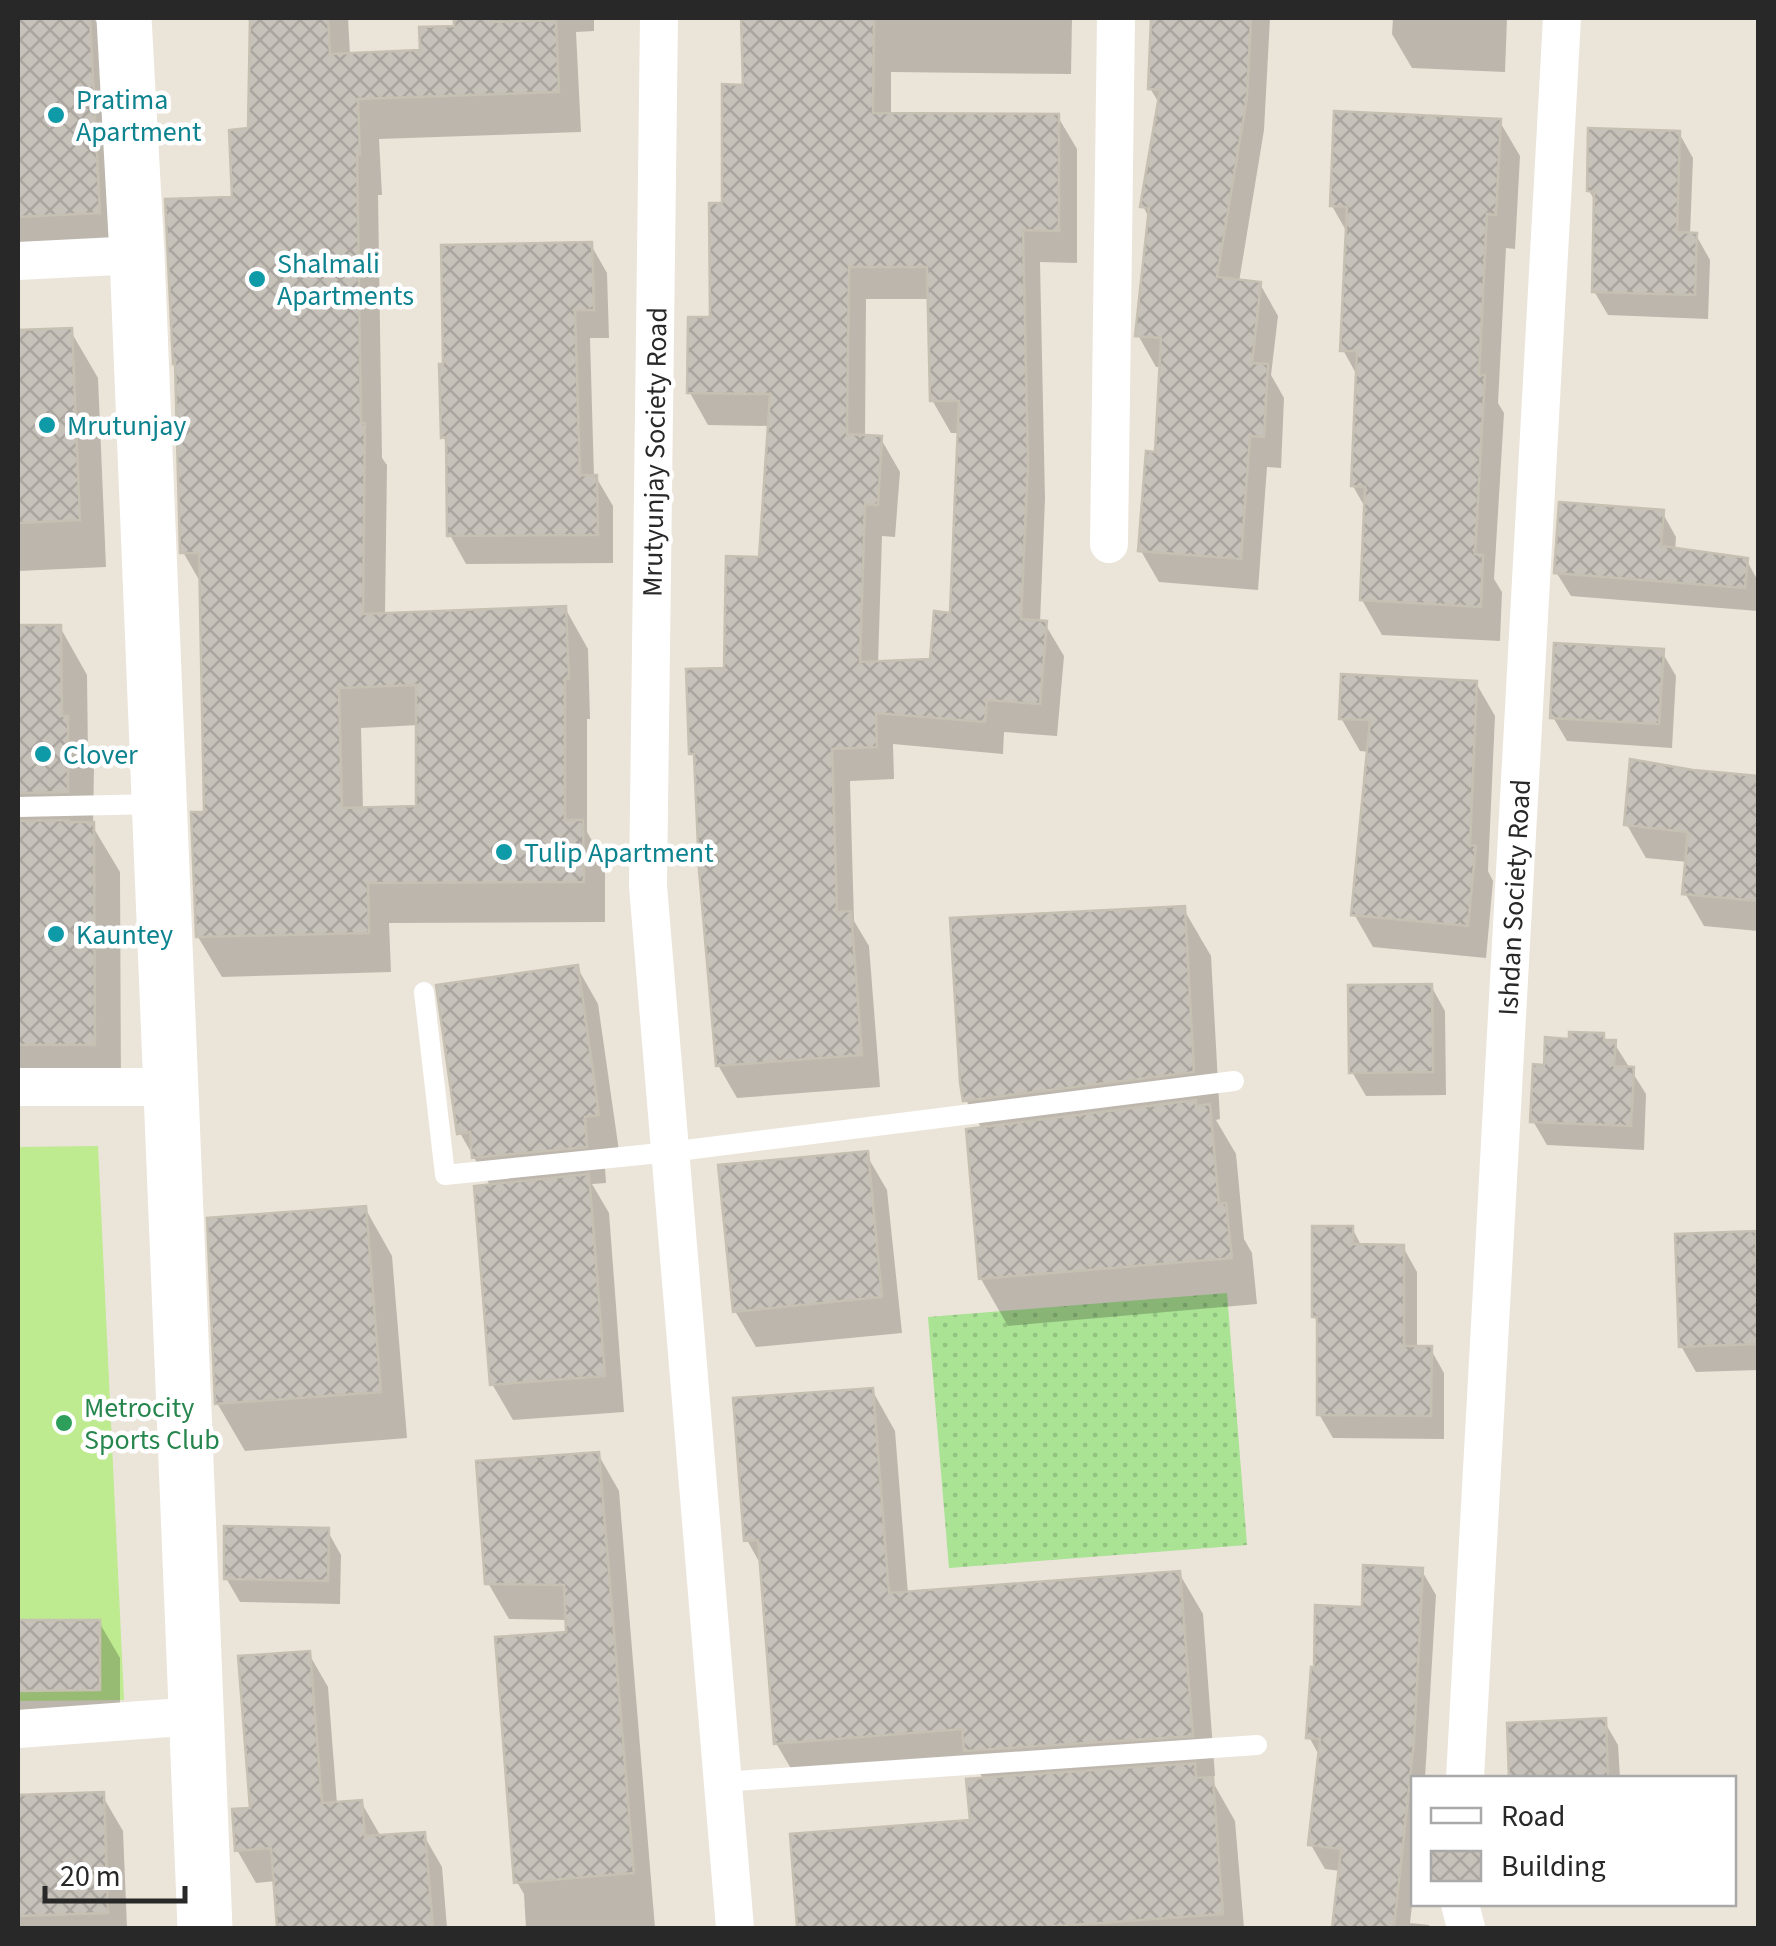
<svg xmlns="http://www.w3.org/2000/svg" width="1776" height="1946" viewBox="0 0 1776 1946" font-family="'Source Sans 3',sans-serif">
  <defs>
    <pattern id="grass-dots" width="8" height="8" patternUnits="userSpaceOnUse" patternTransform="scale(2.5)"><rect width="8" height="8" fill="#aae394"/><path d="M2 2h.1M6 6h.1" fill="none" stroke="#92c380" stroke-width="1.8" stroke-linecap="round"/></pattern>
    <pattern id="building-cross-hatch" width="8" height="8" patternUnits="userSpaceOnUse" patternTransform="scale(2.5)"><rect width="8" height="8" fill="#c6c1b9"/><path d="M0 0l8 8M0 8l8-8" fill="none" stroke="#aaa69f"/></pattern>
  </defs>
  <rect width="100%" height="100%" fill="#ebe4d9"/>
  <polygon fill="url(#grass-dots)" points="1227,1293 1247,1545 949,1568 928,1317"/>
  <polygon fill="#beea90" points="98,1146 124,1700 18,1701 18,1147"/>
  <g fill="#0003" fill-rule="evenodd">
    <polygon points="18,18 94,18 114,53 124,257 18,262"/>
    <path d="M252,18H348L350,55L422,53L456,28V18H594V31L576,32L581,132L379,139L382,195H378L382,458L387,465L385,615L565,608L588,649L590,719H587V832L605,863V922L389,923L391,972L222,977L198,937L207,814L202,585L183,552L234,200L251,131ZM419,725L418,809L363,810L361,728Z"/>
    <path d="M743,18H1072L1071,74L891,72V116L1058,117L1077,149V263L1040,262L1045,499L1040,623L1045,624L1064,656L1057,736L1004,732L1003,754L893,744L894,779L850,781L854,921L869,946L880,1087L737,1098L718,1065L697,764L692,754L727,670L761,559L770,426L708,425L690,393L712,320L724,206L745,87ZM866,299H930L932,400L951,433H960L952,615L932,662L878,664L882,536L895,537L900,472L881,439L865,438Z"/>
    <polygon points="1154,18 1270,18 1264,130 1239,282 1260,284 1278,316 1271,375 1284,398 1281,468 1267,467 1258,590 1159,582 1141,551 1157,454 1162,367 1156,367 1138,335 1150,220 1143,206 1160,105 1150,88"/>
    <polygon points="1393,18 1507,18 1505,72 1412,68 1392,34"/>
    <polygon points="1500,122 1520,156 1515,249 1506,248 1498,403 1504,413 1494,579 1502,592 1500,641 1382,635 1362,600 1366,509 1353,486 1358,377 1343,350 1348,234 1332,206"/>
    <polygon points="1679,133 1693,158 1690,235 1696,235 1710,260 1708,319 1608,315 1594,291 1596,202 1589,191"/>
    <polygon points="591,245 607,273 609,338 590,338 594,477 596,477 613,506 613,563 466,564 450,535 449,447 443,437"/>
    <polygon points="70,330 98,378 106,567 18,571 18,333"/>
    <polygon points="1662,512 1676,537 1675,551 1747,561 1758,581 1758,611 1571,596 1556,572"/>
    <polygon points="18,627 60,627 87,675 88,756 94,766 93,827 120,872 121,1091 18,1092"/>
    <polygon points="1662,652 1676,676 1672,748 1567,741 1553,717"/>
    <polygon points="1476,683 1495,716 1488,871 1493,881 1486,958 1373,947 1354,914 1370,752 1360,751 1341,718"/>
    <polygon points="1693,772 1758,778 1758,931 1704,926 1685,893 1688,862 1646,858 1627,825"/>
    <polygon points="1183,908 1211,956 1220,1119 1216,1120 1236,1154 1244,1239 1252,1253 1257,1304 1008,1326 981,1279 982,1129 966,1100"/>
    <polygon points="577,967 598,1004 619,1151 604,1153 606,1183 592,1184 609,1213 624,1412 513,1420 492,1384 491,1187 460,1133"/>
    <polygon points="1431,986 1445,1011 1446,1095 1366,1096 1352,1072"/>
    <polygon points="1603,1035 1607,1043 1614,1043 1646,1094 1644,1150 1547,1145 1533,1121 1546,1067 1571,1041"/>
    <polygon points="866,1154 887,1190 902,1333 756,1347 735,1311"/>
    <polygon points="365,1208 392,1256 407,1438 245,1451 217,1403"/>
    <polygon points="1352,1228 1362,1247 1403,1247 1417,1272 1417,1348 1430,1348 1444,1373 1444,1439 1333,1438 1319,1414 1320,1326 1314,1316"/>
    <polygon points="1758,1234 1758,1370 1696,1372 1681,1346 1678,1236"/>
    <polygon points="872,1390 895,1431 908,1594 1179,1573 1203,1614 1215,1776 1210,1777 1235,1821 1244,1928 800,1928 793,1836 972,1823 984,1780 978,1770 800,1784 776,1743 762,1567 747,1540"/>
    <polygon points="598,1454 619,1491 655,1928 526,1928 524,1894 517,1882 568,1635 568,1620 509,1619 488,1583"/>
    <polygon points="327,1530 341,1555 340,1604 240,1602 226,1578"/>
    <polygon points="1422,1571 1436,1595 1425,1778 1414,1778 1414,1888 1410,1923 1429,1925 1430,1928 1334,1928 1341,1871 1325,1869 1311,1845 1320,1757 1309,1737 1364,1609"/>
    <polygon points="99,1622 120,1658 120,1726 18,1727 18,1623"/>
    <polygon points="309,1654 328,1687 337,1804 361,1802 380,1835 423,1834 442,1867 447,1928 280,1928 276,1881 256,1883 237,1850"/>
    <polygon points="1604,1721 1618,1745 1620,1778 1512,1778 1510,1725"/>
    <polygon points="102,1795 123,1831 127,1928 18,1928 18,1798"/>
  </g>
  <g fill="url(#building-cross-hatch)" stroke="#c6c0b3" stroke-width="2.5" fill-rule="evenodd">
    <polygon points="18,18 90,18 100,213 18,217"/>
    <path d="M250,18H328L330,54L420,50L419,27L454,26V18H494V22L556,20L559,92L358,99L360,155H357L361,423H365L363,614L566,606L569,679H565V820H583L584,882L368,883L369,933L196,937L191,812H204L199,553H180L175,363L173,364L165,199L232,197L229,130L248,128ZM416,685V806L342,808L339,688Z"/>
    <path d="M741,18H874L873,113L1059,114V231L1023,230L1028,464L1021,619L1047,621L1040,704L987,700L985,722L876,713L877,747L832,749L837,912L851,911L862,1055L716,1066L699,870L694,754H689L686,669L724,668L726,556L759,557L770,394L687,393L688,317H710L709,203H722V84L743,85ZM849,267H927L930,401H959L950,613L934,611L930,659L860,662L865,504L878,505L882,436L847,434Z"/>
    <polygon points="1151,18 1251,18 1247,97 1217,277 1261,282 1252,363 1268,364 1264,437 1250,436 1241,559 1138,551 1146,451 1155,452 1161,338 1135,336 1149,208 1140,207 1160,90 1148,89"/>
    <polygon points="1334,111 1501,119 1496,215 1487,214 1479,375 1485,375 1475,554 1483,555 1481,607 1360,600 1365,487 1351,486 1357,351 1340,351 1347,207 1330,206"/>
    <polygon points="1588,128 1680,131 1677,232 1697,233 1695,295 1592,292 1594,192 1587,191"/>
    <polygon points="592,242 594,310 575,310 580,475 597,475 598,535 447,536 446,437 441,438 439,364 443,364 441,245"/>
    <polygon points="72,328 80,520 18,523 18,330"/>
    <polygon points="1559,502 1664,510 1661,546 1748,558 1745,588 1554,573"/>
    <polygon points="18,625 61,625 62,716 68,716 68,792 18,793"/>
    <polygon points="1554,643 1664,649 1659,724 1550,718"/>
    <polygon points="1341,674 1477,681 1470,845 1476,846 1468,926 1351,915 1370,720 1339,719"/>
    <polygon points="1630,759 1693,770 1758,776 1758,901 1682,894 1688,832 1624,825"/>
    <polygon points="68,820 68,822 94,822 95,1045 18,1045 18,821"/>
    <polygon points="1185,906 1194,1072 963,1101 960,1082 950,918"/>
    <polygon points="578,965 599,1115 585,1117 587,1147 472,1158 470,1132 457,1134 436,985"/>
    <polygon points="1432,984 1433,1072 1349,1073 1348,985"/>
    <polygon points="1569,1032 1604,1033 1604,1040 1616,1040 1614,1066 1634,1067 1631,1126 1530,1122 1533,1064 1544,1065 1545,1037 1569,1039"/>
    <polygon points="1196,1100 1196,1106 1210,1104 1219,1204 1226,1203 1232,1258 979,1279 966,1129"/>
    <polygon points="868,1151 882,1297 733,1312 718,1165"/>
    <polygon points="589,1174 605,1376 490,1385 474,1186"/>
    <polygon points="366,1206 381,1392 215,1404 207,1218"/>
    <polygon points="1312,1226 1353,1226 1353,1244 1404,1245 1404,1346 1432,1346 1431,1416 1317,1415 1317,1317 1312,1317"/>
    <polygon points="1756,1231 1758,1344 1679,1347 1675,1234"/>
    <polygon points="873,1388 889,1593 1180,1571 1193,1736 964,1751 962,1729 774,1744 758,1540 744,1541 733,1398"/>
    <polygon points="599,1452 634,1873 514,1883 495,1637 566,1632 564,1585 485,1584 476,1461"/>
    <polygon points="224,1526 329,1528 328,1581 224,1579"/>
    <polygon points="1363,1565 1423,1568 1414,1742 1394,1928 1332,1928 1341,1849 1308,1845 1320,1739 1306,1738 1311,1667 1314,1668 1315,1605 1362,1607"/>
    <polygon points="18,1620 100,1620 100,1690 18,1691"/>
    <polygon points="310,1651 322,1803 362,1800 365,1836 425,1832 433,1928 277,1928 271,1848 235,1851 232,1809 250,1808 238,1656"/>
    <polygon points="1606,1718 1608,1778 1509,1778 1507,1723"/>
    <polygon points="1195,1763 1196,1778 1213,1777 1223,1914 1031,1928 797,1928 790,1834 970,1820 966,1779"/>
    <polygon points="104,1792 108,1913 18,1916 18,1795"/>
  </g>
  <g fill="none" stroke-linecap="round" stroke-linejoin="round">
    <g stroke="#fff" stroke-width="20">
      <polyline points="18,807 158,804"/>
      <polyline points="424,992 445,1175 670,1152 1234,1081"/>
      <polyline points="722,1782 1257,1745"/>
    </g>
    <g stroke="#fff" stroke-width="38">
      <polyline points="659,18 648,886 735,1928"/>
      <polyline points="18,261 137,255"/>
      <polyline points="1109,544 1116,18"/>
      <polyline points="18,1087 171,1087"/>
      <polyline points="18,1729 196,1716"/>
      <path id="s1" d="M1465,1778L1562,18"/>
      <polyline points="1460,1904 1466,1928"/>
    </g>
    <polyline stroke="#fff" stroke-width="55" points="124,18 137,255 205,1928"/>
  </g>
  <g fill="#0f9aa8" stroke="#fff" stroke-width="4">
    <circle cx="56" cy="115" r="10"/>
    <circle cx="257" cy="279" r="10"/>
    <circle cx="47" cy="425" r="10"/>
    <circle cx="43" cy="754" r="10"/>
    <circle cx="504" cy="852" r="10"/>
    <circle cx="56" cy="934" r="10"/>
  </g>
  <circle fill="#2e9e5b" stroke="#fff" stroke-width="4" cx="64" cy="1423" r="10"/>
  <g text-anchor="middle" stroke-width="9" stroke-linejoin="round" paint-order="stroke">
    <g font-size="28" fill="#0d838f" stroke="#fff" text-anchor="start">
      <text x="76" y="109">Pratima<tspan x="76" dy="32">Apartment</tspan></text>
      <text x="277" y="273">Shalmali<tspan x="277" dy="32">Apartments</tspan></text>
      <text x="67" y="435">Mrutunjay</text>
      <text x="63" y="764">Clover</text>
      <text x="524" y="862">Tulip Apartment</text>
      <text x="76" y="944">Kauntey</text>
    </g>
    <g font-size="28" fill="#282828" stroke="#fff">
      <text transform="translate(654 452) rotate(-89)" y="10">Mrutyunjay Society Road</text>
      <text dy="10" stroke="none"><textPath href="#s1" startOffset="882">Ishdan Society Road</textPath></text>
    </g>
    <g font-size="28" fill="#27864d" stroke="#fff" text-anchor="start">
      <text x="84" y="1417">Metrocity<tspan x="84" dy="32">Sports Club</tspan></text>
    </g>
  </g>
  <rect width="1776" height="1946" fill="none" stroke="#282828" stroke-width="40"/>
  <rect x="1411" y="1776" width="325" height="130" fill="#ffffff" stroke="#a9a9a9" stroke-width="2.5"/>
  <rect x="1431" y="1808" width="50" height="15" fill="#ffffff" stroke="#a9a9a9" stroke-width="2.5"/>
  <text x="1501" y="1826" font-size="30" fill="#282828">Road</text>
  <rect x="1431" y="1851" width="50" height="30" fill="url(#building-cross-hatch)" stroke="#a9a9a9" stroke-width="2.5"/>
  <text x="1501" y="1876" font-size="30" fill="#282828">Building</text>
  <path d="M45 1886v15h140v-15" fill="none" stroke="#282828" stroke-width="5"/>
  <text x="60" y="1886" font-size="30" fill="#282828" stroke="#ffffff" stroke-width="8" paint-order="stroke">20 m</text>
</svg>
